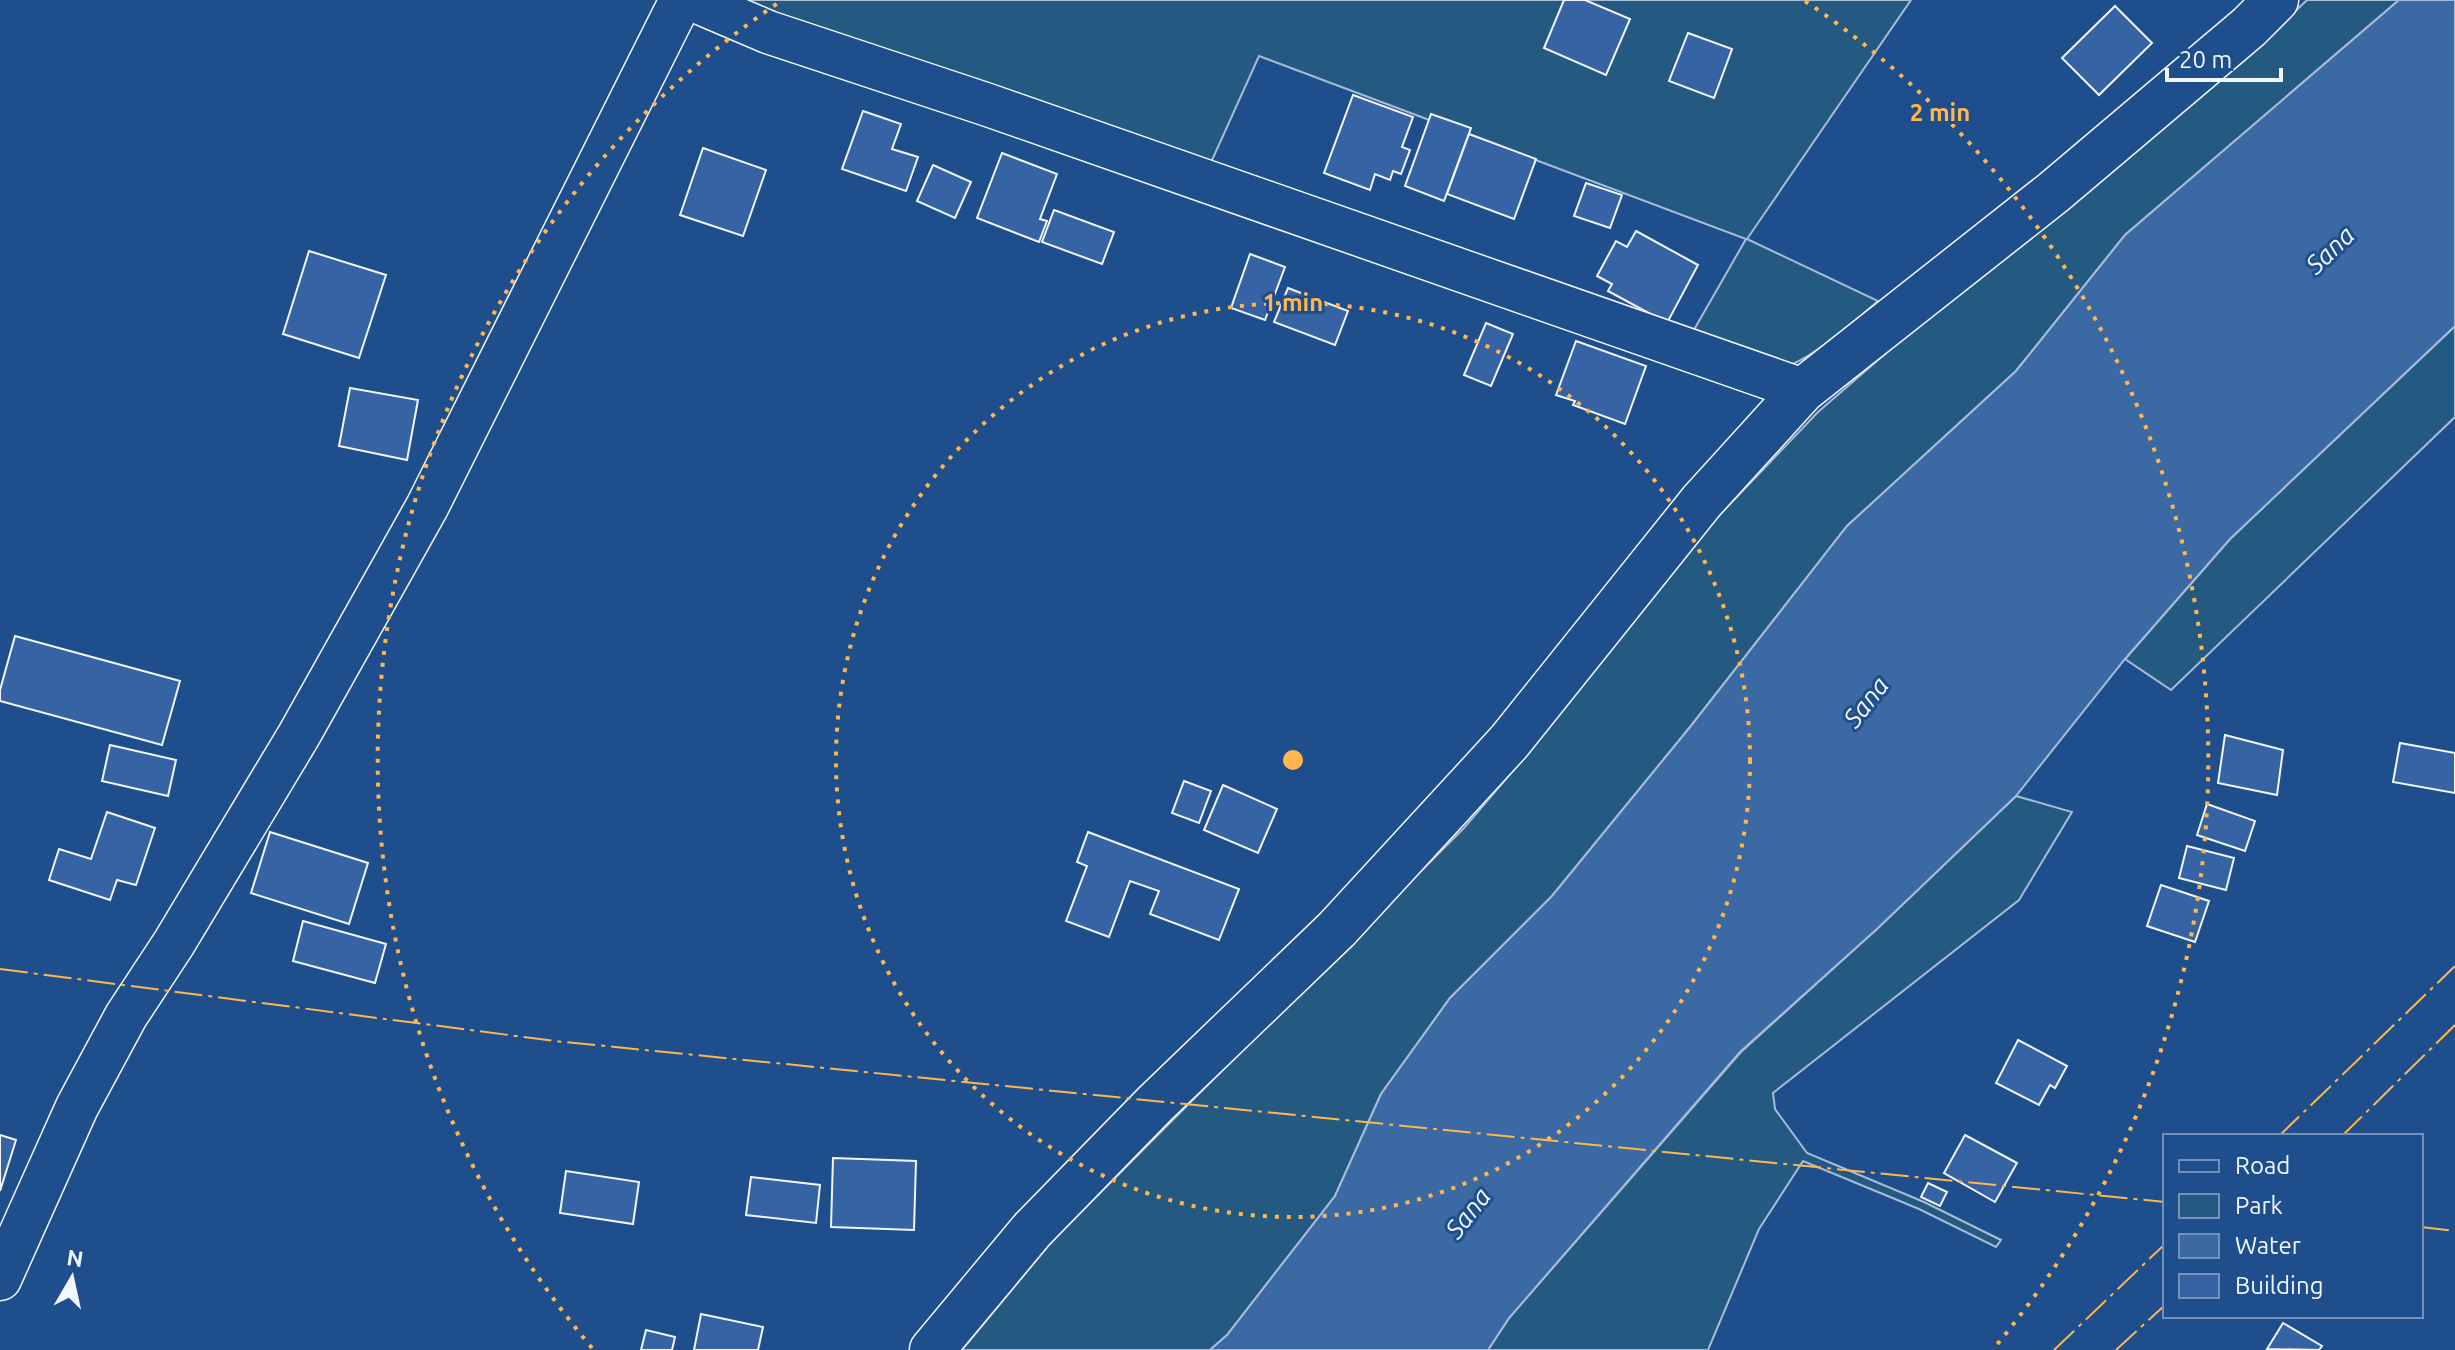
<svg xmlns="http://www.w3.org/2000/svg" width="2455" height="1350" viewBox="0 0 2455 1350" font-family="Ubuntu,sans-serif">
  <rect width="100%" height="100%" fill="#1f4e8c"/>
  <g fill="#245a82" stroke="#a8bbd7" stroke-width="2">
    <path d="M725,0H1911L1747,239L1878,301C1857,319 1798,373 1770,369C1742,364 1714,351 1687,342L1746,239L1259,56L1204,178Z"/>
    <polygon points="2307,0 2399,0 2125,235 2016,371 1847,526 1690,727 1552,896 1450,998 1381,1094 1335,1196 1227,1335 1210,1350 962,1350 1053,1240 1464,828 1523,759 1710,525 1818,412 1930,315 2242,62"/>
    <polygon points="2455,326 2455,417 2171,690 2125,659 2230,539"/>
    <polygon points="2016,796 2072,812 2019,900 1773,1093 1775,1109 1807,1153 1924,1202 2001,1240 1996,1247 1919,1209 1803,1161 1759,1229 1708,1350 1488,1350 1509,1318 1741,1052 1878,928"/>
  </g>
  <polygon fill="#3b69a3" stroke="#a8bbd7" stroke-width="2" points="2399,0 2455,0 2455,326 2230,539 2125,659 2016,796 1878,928 1740,1052 1509,1318 1488,1350 1210,1350 1227,1335 1335,1196 1381,1094 1450,998 1552,896 1690,727 1847,526 2016,371 2125,235"/>
  <g fill="#3563a3" stroke="#f2f6ff" stroke-width="2">
    <polygon points="1564,0 1585,0 1630,19 1606,75 1544,48"/>
    <polygon points="2115,6 2152,43 2099,95 2062,58"/>
    <polygon points="1688,33 1732,49 1714,98 1669,81"/>
    <polygon points="1353,95 1413,117 1402,147 1410,150 1401,174 1393,171 1390,180 1375,174 1370,190 1324,173"/>
    <polygon points="863,111 901,124 892,149 918,157 906,191 842,169"/>
    <polygon points="1431,114 1471,128 1444,201 1405,186"/>
    <polygon points="1469,134 1536,159 1514,219 1447,194"/>
    <polygon points="703,148 766,170 743,236 680,215"/>
    <polygon points="1002,153 1057,174 1040,219 1047,221 1039,242 977,218"/>
    <polygon points="933,165 971,182 955,218 917,201"/>
    <polygon points="1586,183 1622,195 1610,228 1574,216"/>
    <polygon points="1054,210 1114,232 1102,264 1042,242"/>
    <polygon points="1636,231 1698,265 1667,323 1608,291 1612,284 1597,276 1616,241 1627,247"/>
    <polygon points="309,251 386,275 359,358 283,334"/>
    <polygon points="1250,254 1285,267 1265,320 1231,308"/>
    <polygon points="1288,288 1348,311 1335,345 1274,322"/>
    <polygon points="1486,323 1513,334 1491,386 1464,375"/>
    <polygon points="1576,341 1646,366 1625,424 1573,405 1575,401 1556,395"/>
    <polygon points="350,388 418,400 407,460 339,446"/>
    <polygon points="15,636 180,681 162,745 0,701 0,690"/>
    <polygon points="2225,735 2283,750 2277,795 2218,783"/>
    <polygon points="2400,743 2455,753 2455,793 2393,782"/>
    <polygon points="110,745 176,760 168,796 102,781"/>
    <polygon points="1184,781 1211,791 1199,823 1172,813"/>
    <polygon points="1223,785 1277,809 1258,853 1204,830"/>
    <polygon points="2207,804 2255,821 2245,851 2197,835"/>
    <polygon points="107,812 155,828 136,885 117,880 110,900 49,880 59,849 91,859"/>
    <polygon points="270,832 368,863 349,924 251,893"/>
    <polygon points="1088,832 1239,889 1219,940 1150,914 1159,891 1130,881 1109,937 1066,921 1087,866 1077,862"/>
    <polygon points="2187,846 2234,858 2226,890 2179,878"/>
    <polygon points="2161,885 2209,901 2195,942 2147,926"/>
    <polygon points="303,921 386,944 375,983 293,961"/>
    <polygon points="2018,1040 2067,1066 2055,1088 2050,1085 2039,1105 1996,1083"/>
    <polygon points="0,1135 16,1140 0,1191"/>
    <polygon points="1965,1135 2017,1163 1995,1202 1944,1173"/>
    <polygon points="833,1158 916,1161 914,1230 831,1227"/>
    <polygon points="566,1171 639,1182 633,1224 560,1213"/>
    <polygon points="751,1177 820,1185 816,1223 746,1215"/>
    <polygon points="1928,1183 1947,1192 1940,1206 1921,1197"/>
    <polygon points="701,1314 763,1327 758,1350 694,1350"/>
    <polygon points="2283,1323 2322,1346 2319,1350 2267,1349"/>
    <polygon points="646,1330 675,1337 672,1350 641,1350"/>
  </g>
  <g fill="none" stroke-linecap="round" stroke-linejoin="round">
    <defs>
      <g id="minor">
        <polyline points="693,0 768,32 988,105 1803,390"/>
        <polyline points="0,1279 77,1107 126,1016 174,943 299,735 427,507 681,0"/>
      </g>
      <polyline id="major" points="932,1350 1032,1230 1155,1104 1337,929 1509,742 1702,501 1803,390 2054,192 2249,27 2276,0"/>
    </defs>
    <use href="#minor" stroke="#f2f6ff" stroke-width="45"/>
    <use href="#major" stroke="#f2f6ff" stroke-width="47"/>
    <use href="#minor" stroke="#1f4e8c" stroke-width="42"/>
    <use href="#major" stroke="#1f4e8c" stroke-width="44"/>
    <g stroke="#ffb74d" stroke-width="2" stroke-dasharray="28 6 4 6" stroke-linecap="butt">
      <polyline points="0,969 555,1041 2165,1202"/>
      <polyline points="2279,1136 2455,966"/>
      <polyline points="2342,1136 2455,1025"/>
      <polyline points="2421,1227 2455,1231"/>
      <polyline points="2054,1350 2165,1244"/>
      <polyline points="2116,1350 2165,1305"/>
    </g>
  </g>
  <g fill="none" stroke="#ffb74d" stroke-width="4" stroke-dasharray="4 8">
    <circle cx="1293" cy="760" r="457"/>
    <path d="M592 1348A915 915 0 0 1 781 1M1805 1A915 915 0 0 1 1994 1348"/>
  </g>
  <g text-anchor="middle" stroke-width="6" stroke-linejoin="round" paint-order="stroke">
    <g font-size="26" font-style="italic" fill="#f2f6ff" stroke="#1f4e8c">
      <text transform="translate(2330 250) rotate(-44)" y="9">Sana</text>
      <text transform="translate(1866 702) rotate(-52)" y="9">Sana</text>
      <text transform="translate(1468 1213) rotate(-52)" y="9">Sana</text>
    </g>
  </g>
  <circle cx="1293" cy="760" r="12" fill="#ffb74d" stroke="#1f4e8c" stroke-width="4"/>
  <g font-size="24" text-anchor="middle" font-weight="bold" fill="#ffb74d" stroke="#1f4e8c" stroke-width="6" stroke-linejoin="round" paint-order="stroke">
    <text x="1940" y="121">2 min</text>
    <text x="1293" y="311">1 min</text>
  </g>
  <rect x="2163" y="1134" width="260" height="184" fill="#1f4e8c" stroke="#7391ba" stroke-width="2"/>
  <rect x="2179" y="1160" width="40" height="12" fill="#1f4e8c" stroke="#7391ba" stroke-width="2"/>
  <text x="2235" y="1174" font-size="24" fill="#f2f6ff">Road</text>
  <rect x="2179" y="1194" width="40" height="24" fill="#245a82" stroke="#7391ba" stroke-width="2"/>
  <text x="2235" y="1214" font-size="24" fill="#f2f6ff">Park</text>
  <rect x="2179" y="1234" width="40" height="24" fill="#3b69a3" stroke="#7391ba" stroke-width="2"/>
  <text x="2235" y="1254" font-size="24" fill="#f2f6ff">Water</text>
  <rect x="2179" y="1274" width="40" height="24" fill="#3563a3" stroke="#7391ba" stroke-width="2"/>
  <text x="2235" y="1294" font-size="24" fill="#f2f6ff">Building</text>
  <g transform="translate(72 1278) rotate(9)" stroke="#1f4e8c" stroke-width="6" paint-order="stroke">
  <path d="M0-6L14 30L0 20L-14 30Z" fill="#f2f6ff"/>
  <text y="-12" font-size="22" font-weight="bold" text-anchor="middle" fill="#f2f6ff">N</text>
  </g>
  <path d="M2167 68v12h114v-12" fill="none" stroke="#f2f6ff" stroke-width="4"/>
  <text x="2179" y="68" font-size="24" fill="#f2f6ff" stroke="#1f4e8c" stroke-width="6" paint-order="stroke">20 m</text>
</svg>
